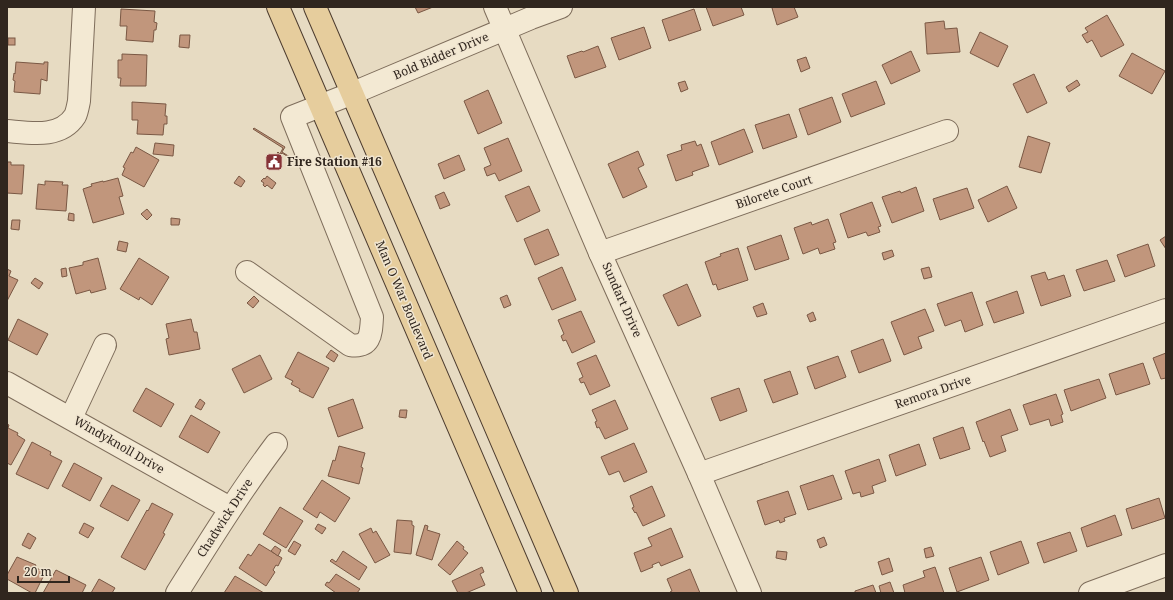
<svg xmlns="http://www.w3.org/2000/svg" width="1173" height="600" viewBox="0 0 1173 600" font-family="'Noto Serif',serif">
  <rect width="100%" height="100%" fill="#e7dbc2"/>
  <g fill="#c1967c" stroke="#7a5844">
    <polygon points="415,7 433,7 418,13"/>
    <polygon points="706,7 741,7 744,15 713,26"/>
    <polygon points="774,7 794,7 798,17 777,25 772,8"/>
    <polygon points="121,9 155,11 154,22 157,23 156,30 154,30 153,42 126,40 127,26 120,26"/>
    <polygon points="694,9 701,30 669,41 662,20"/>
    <polygon points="1107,15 1124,45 1101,57 1092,40 1087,43 1082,35 1088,32 1085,28"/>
    <polygon points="944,21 945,29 957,28 960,52 927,54 925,23"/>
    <polygon points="644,27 651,48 619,60 611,38"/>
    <polygon points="980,32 1008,46 998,67 970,53"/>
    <polygon points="180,35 190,35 189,48 179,47"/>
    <rect x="8" y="38" width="7" height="7"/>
    <polygon points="598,46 606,67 575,78 567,56 582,51 583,52"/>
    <polygon points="911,51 920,71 891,84 882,65"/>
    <polygon points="1132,53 1165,71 1152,94 1119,76"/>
    <polygon points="122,54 147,55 146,86 120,86 121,78 118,78 118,60 122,60"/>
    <polygon points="806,57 810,68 801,72 797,60"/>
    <polygon points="16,62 44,64 44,62 48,62 47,81 41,79 40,94 14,92 15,81 13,80 14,73 15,74"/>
    <polygon points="1034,74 1047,103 1027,113 1013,84"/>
    <polygon points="1077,80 1080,85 1069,92 1066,87"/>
    <polygon points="685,81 688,89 681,92 678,83"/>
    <polygon points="876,81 885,104 851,117 842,94"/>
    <polygon points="488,90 502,123 478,134 464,101"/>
    <polygon points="832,97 841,122 808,135 799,109"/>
    <polygon points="132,102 166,104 165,116 167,116 167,124 164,124 163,135 137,134 138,120 132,120"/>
    <polygon points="789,114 797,137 763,149 755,125"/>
    <polygon points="254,128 285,147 282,152 306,167 305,167 282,153 280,155 277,153 278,152 280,154 283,148 253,129"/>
    <polygon points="744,129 753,152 719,165 711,142"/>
    <polygon points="1028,136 1050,143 1041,173 1019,167"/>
    <polygon points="508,138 522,171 499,181 495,173 487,176 484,168 491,165 484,148"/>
    <polygon points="695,141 697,146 701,144 709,166 692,172 693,175 676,181 667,155 682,150 681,145"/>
    <polygon points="155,143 174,145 173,156 153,154"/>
    <polygon points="136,147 159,160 144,187 122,175 125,168 123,167 131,152 133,153"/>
    <polygon points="638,151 644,165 638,168 647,187 623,198 608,164"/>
    <polygon points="459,155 465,170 444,179 438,164"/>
    <polygon points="7,162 11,162 11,165 24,165 22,194 7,193"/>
    <polygon points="239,176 245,181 241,187 234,183"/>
    <polygon points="267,176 276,183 272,189 267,185 265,187 263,185 264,183 261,181 264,178 265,179"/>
    <polygon points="118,178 123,196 119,197 124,214 93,223 83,189 92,186 91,184 103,181 103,182"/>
    <polygon points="45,181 63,182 62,185 68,185 66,211 36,209 38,184 45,185"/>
    <polygon points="529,186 540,211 517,222 505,196"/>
    <polygon points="1007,186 1017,208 988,222 978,200"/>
    <polygon points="916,187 924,211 892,223 882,197 900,191 901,193"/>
    <polygon points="967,188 974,208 940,220 933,199"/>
    <polygon points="444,192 450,205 440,209 435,196"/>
    <polygon points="872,202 881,226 878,227 880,232 868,236 866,232 848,238 840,214"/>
    <polygon points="147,209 152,215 147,220 141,214"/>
    <polygon points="69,213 74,214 74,221 68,220"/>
    <polygon points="171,218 180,219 179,225 171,225"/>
    <polygon points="828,219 836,242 833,243 835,249 820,254 818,248 803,254 794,228 811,222 812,225"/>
    <polygon points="12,220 20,220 19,230 11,229"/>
    <polygon points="548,229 559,255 535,265 524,239"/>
    <polygon points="781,235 789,259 755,270 747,247"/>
    <polygon points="1166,236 1166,249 1160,240"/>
    <polygon points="119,241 128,243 126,252 117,250"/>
    <polygon points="1148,244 1155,266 1125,277 1117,255"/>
    <polygon points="738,248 748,280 718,290 716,284 713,285 705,262 721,256 720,254"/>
    <polygon points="892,250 894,256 884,260 882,253"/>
    <polygon points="98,258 106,289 91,293 90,290 76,294 69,268 83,265 83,262"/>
    <polygon points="139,258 169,277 152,305 140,297 139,300 120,289"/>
    <polygon points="1107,260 1115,281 1084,291 1076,270"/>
    <polygon points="562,267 576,300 552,310 538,278"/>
    <polygon points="929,267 932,277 924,279 921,269"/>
    <polygon points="66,268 67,276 62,277 61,269"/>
    <polygon points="7,269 11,271 9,276 18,280 7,301"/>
    <polygon points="1045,272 1048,280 1064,275 1071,296 1041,306 1031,276"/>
    <polygon points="35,278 43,283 39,289 31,283"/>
    <polygon points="687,284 701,316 678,326 663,295"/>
    <polygon points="1017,291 1024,313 994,323 986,302"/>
    <polygon points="972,292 983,325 965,332 961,320 945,326 937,304"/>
    <polygon points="507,295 511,305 504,308 500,298"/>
    <polygon points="254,296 259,301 253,308 247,303"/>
    <polygon points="763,303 767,314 757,317 753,307"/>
    <polygon points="925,309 934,331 918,337 922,348 904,355 891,322"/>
    <polygon points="581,311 595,342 572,353 566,340 563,341 561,336 564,334 558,320"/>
    <polygon points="813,312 816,320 810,322 807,315"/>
    <polygon points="18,319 48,334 37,355 8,340"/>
    <polygon points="191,319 194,332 197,332 200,349 169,355 166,339 169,338 166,324"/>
    <polygon points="883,339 891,361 859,373 851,351"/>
    <polygon points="331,350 338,355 334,362 326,357"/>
    <polygon points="298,352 329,368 313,398 299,391 300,389 291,384 293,381 285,377"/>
    <polygon points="1166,353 1166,378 1161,379 1153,358"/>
    <polygon points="260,355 272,379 244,393 232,369"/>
    <polygon points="596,355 610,386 590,395 584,382 581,383 579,379 583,377 577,363"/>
    <polygon points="838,356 846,377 815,389 807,367"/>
    <polygon points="1143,363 1150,384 1116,395 1109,374"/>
    <polygon points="790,371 798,394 773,403 764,380"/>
    <polygon points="1099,379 1106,398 1071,411 1064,390"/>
    <polygon points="146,388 174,404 161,427 133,411"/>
    <polygon points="739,388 747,411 720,421 711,398"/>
    <polygon points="1056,394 1063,414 1061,415 1063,422 1051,426 1049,419 1030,425 1023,405"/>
    <polygon points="200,399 205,403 201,410 195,407"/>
    <polygon points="353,399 363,428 338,437 328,408"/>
    <polygon points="615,400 628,429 605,439 599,427 597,428 595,422 597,421 592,410"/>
    <polygon points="1010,409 1018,430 1001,436 1006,451 990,457 984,441 983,442 976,422"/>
    <polygon points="400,410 407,410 406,418 399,417"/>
    <polygon points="191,415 220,432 208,453 179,437"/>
    <polygon points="7,424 9,425 8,428 18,433 17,435 25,440 11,465 7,463"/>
    <polygon points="963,427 970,449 940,459 933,438"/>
    <polygon points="32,442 51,452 50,455 62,461 48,489 16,474"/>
    <polygon points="634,443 647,472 624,482 619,471 609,475 601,457"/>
    <polygon points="919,444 926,465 896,476 889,455"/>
    <polygon points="339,446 365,453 361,467 363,468 359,484 328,476 333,460 335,461"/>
    <polygon points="879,459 886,481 872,486 874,493 861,497 860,492 853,494 845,471"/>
    <polygon points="74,463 102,478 90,501 62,486"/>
    <polygon points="833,475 842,499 808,510 800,486"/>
    <polygon points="322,480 350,498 335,522 320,512 317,518 303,509"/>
    <polygon points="112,485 140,500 128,521 100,506"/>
    <polygon points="652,486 665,516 643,526 636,512 635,513 632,508 634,507 630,496"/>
    <polygon points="788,491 796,514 784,518 785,521 780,523 779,520 765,525 757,501"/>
    <polygon points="1159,498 1165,518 1132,529 1126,509"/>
    <polygon points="152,503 173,514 163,533 165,534 145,570 121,557 147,510 148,511"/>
    <polygon points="280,507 303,521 286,548 263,534"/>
    <polygon points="1115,515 1122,535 1087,547 1081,528"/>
    <polygon points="397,520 412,521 412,525 414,526 411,554 394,552"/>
    <polygon points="84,523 94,528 88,538 79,533"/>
    <polygon points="318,524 326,528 322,534 315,529"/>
    <polygon points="425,525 428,526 427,530 440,534 432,560 416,555"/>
    <polygon points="371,528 373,533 376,531 390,555 375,563 359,534"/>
    <polygon points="671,528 683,557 661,566 659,562 652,565 653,567 641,572 634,553 652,546 648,538"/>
    <polygon points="1070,532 1077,551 1044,563 1037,543"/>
    <polygon points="28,533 36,538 30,549 22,545"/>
    <polygon points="824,537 827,545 820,548 817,540"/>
    <polygon points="294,541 301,545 295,555 288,551"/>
    <polygon points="457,541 464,547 463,549 468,553 450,575 438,565"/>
    <polygon points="1021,541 1029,563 998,575 990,552"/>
    <polygon points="259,544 282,558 278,566 276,565 273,570 275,572 266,586 239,568 248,554 251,556"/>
    <polygon points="275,546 281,550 278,556 271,551"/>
    <polygon points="931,547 934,556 926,558 924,549"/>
    <polygon points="343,551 367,567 359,580 330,561 332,559 336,562"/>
    <polygon points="777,551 787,552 786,560 776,558"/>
    <polygon points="17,557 36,565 35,567 45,573 35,593 32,593 7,579 7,575"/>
    <polygon points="981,557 989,580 957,592 949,568"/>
    <polygon points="889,558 893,571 882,575 878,562"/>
    <polygon points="482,567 484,572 480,574 485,585 466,593 458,593 452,581"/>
    <polygon points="935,567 944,593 905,593 903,585 925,577 923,571"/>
    <polygon points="690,569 700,593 670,593 670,592 672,591 667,579"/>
    <polygon points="56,570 86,585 82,593 43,593"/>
    <polygon points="336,574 360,589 357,593 336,593 325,585 327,582 329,583"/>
    <polygon points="235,576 264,593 224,593"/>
    <polygon points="99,579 115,588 112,593 91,593"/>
    <polygon points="890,582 894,593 880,593 881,593 879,586"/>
    <polygon points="873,585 876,593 855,593 855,591"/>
  </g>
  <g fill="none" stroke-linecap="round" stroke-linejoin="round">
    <defs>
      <g id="minor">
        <polyline points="495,7 600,253 699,474 750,593"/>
        <path d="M7,131C30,133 60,139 75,116C77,112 78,106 79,101L84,7"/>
        <polyline points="600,253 947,131"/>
        <path d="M247,272L350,345C371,348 371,334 372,317L292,117L353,93L531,18L561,7"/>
        <polyline points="7,383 230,508"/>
        <polyline points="71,418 105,345"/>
        <polyline points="699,474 1166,310"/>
        <path d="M177,593C209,542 240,492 276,444"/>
        <polyline points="1090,593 1166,565"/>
      </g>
      <g id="major">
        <polyline points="278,7 530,593"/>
        <polyline points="315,7 567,593"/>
      </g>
    </defs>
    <use href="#minor" stroke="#7e6d5b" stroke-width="24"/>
    <use href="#major" stroke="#4d3c2f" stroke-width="24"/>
    <use href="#minor" stroke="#f3e9d3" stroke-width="22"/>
    <use href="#major" stroke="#e6cd9d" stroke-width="22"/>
  </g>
  <defs>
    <symbol id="civic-square" viewBox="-11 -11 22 22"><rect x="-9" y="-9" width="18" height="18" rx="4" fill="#863337" stroke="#f0e5d0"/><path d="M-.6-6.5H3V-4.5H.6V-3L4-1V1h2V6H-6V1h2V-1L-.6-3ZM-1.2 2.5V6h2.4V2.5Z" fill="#fff"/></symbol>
  </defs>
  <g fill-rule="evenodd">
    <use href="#civic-square" x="264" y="152" width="20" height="20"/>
  </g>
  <g text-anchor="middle" stroke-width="3" stroke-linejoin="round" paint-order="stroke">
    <g font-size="12" fill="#30261e" stroke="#f0e5d0">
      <text transform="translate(441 56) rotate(-23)" y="4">Bold Bidder Drive</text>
      <text transform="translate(774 192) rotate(-19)" y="4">Bilorete Court</text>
      <text transform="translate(404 300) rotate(67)" y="4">Man O War Boulevard</text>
      <text transform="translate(622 300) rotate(66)" y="4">Sundart Drive</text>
      <text transform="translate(933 392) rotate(-19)" y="4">Remora Drive</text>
      <text transform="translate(119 445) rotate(30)" y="4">Windyknoll Drive</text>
      <text transform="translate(225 518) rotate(-57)" y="4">Chadwick Drive</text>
    </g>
    <g font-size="12" font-weight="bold" fill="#30261e" stroke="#f0e5d0" text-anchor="start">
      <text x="287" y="166">Fire Station #16</text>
    </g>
  </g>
  <rect width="1173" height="600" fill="none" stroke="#30261e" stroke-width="16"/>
  <path d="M18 576v6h51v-6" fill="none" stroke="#30261e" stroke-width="2"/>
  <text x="24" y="576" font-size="12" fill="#30261e" stroke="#f0e5d0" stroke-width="3" paint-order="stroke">20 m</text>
</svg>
